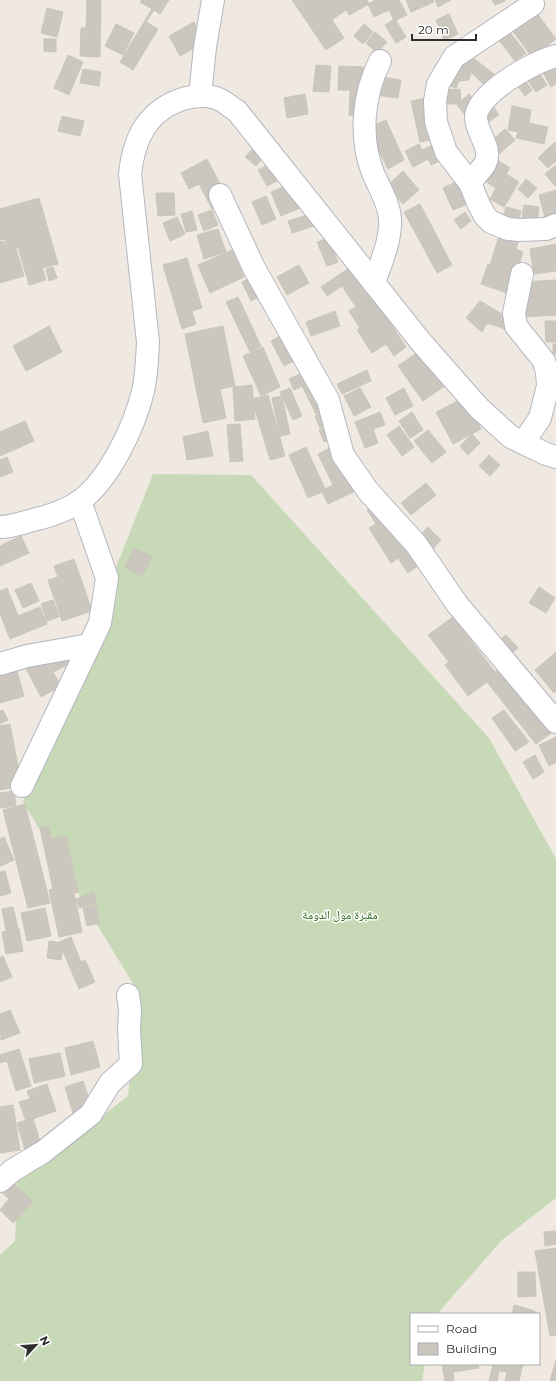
<svg xmlns="http://www.w3.org/2000/svg" width="556" height="1381" viewBox="0 0 556 1381" font-family="Montserrat,'Noto Naskh Arabic',sans-serif">
  <rect width="100%" height="100%" fill="#efe9e1"/>
  <polygon fill="#c8d9b8" points="153,474 251,475 489,738 556,859 556,1198 502,1240 437,1314 411,1314 411,1364 425,1364 422,1381 0,1381 0,1255 15,1241 17,1181 128,1096 138,992 23,802"/>
  <g fill="#cbc7bf" stroke="#cbc5ba">
    <polygon points="87,0 101,0 100,57 80,56 81,28 86,28"/>
    <polygon points="142,0 169,0 160,14 154,10 146,22 158,29 133,70 120,62 152,9 140,2"/>
    <polygon points="292,0 341,0 347,9 332,20 344,38 326,50"/>
    <polygon points="342,0 367,0 369,4 349,15"/>
    <polygon points="376,0 399,0 407,15 394,21 389,10 374,17 368,4"/>
    <polygon points="406,0 433,0 434,2 411,12"/>
    <polygon points="435,0 451,0 438,7"/>
    <polygon points="492,0 504,0 505,1 495,5"/>
    <polygon points="47,8 63,12 57,37 41,33"/>
    <polygon points="533,8 556,39 532,57 509,26"/>
    <polygon points="449,14 458,34 444,40 436,20"/>
    <polygon points="395,19 406,37 396,43 385,25"/>
    <polygon points="194,22 205,42 180,56 169,36"/>
    <polygon points="116,24 134,33 123,55 105,46"/>
    <polygon points="364,24 373,32 363,44 354,36"/>
    <polygon points="505,26 526,53 515,61 495,35"/>
    <polygon points="375,32 387,42 377,53 366,43"/>
    <polygon points="44,39 56,39 56,52 44,51"/>
    <polygon points="68,55 83,62 69,95 54,88"/>
    <polygon points="472,57 499,78 490,91 471,72 469,80 459,81 456,88 442,83 457,61 464,65"/>
    <polygon points="316,65 331,66 329,92 313,91"/>
    <polygon points="339,66 364,67 363,116 349,115 350,90 338,90"/>
    <polygon points="556,66 556,84 551,87 542,71"/>
    <polygon points="83,69 101,72 99,86 80,83"/>
    <polygon points="538,71 547,85 536,92 526,78"/>
    <polygon points="377,76 401,80 398,98 375,95"/>
    <polygon points="524,79 532,90 525,96 517,85"/>
    <polygon points="460,89 461,104 446,104 445,90"/>
    <polygon points="305,94 308,114 287,118 284,98"/>
    <polygon points="469,94 478,104 465,115 457,105"/>
    <polygon points="426,98 435,139 420,142 411,101"/>
    <polygon points="491,103 499,115 488,122 481,109"/>
    <polygon points="512,106 531,110 529,123 548,127 544,144 516,138 518,132 508,130"/>
    <polygon points="62,116 84,121 80,136 58,131"/>
    <polygon points="386,120 404,160 388,169 367,128"/>
    <polygon points="505,129 515,140 499,154 489,143"/>
    <polygon points="555,142 556,161 548,168 538,158"/>
    <polygon points="257,144 267,153 256,166 245,157"/>
    <polygon points="419,144 422,150 435,144 442,160 431,165 428,159 413,167 405,151"/>
    <polygon points="207,159 229,201 212,209 199,184 189,189 181,173"/>
    <polygon points="496,159 510,168 506,174 519,182 504,207 490,199 496,188 483,180"/>
    <polygon points="270,164 279,180 267,186 258,170"/>
    <polygon points="556,165 556,187 545,174"/>
    <polygon points="403,171 419,190 403,204 387,186"/>
    <polygon points="526,179 537,188 528,198 518,189"/>
    <polygon points="458,181 468,204 453,210 443,188"/>
    <polygon points="290,184 300,208 281,216 271,192"/>
    <polygon points="556,190 556,215 545,218 539,195"/>
    <polygon points="156,193 174,193 175,215 158,216"/>
    <polygon points="266,196 276,219 262,225 252,202"/>
    <polygon points="39,198 58,264 42,268 46,280 29,285 18,247 8,250 5,239 0,240 0,209"/>
    <polygon points="420,204 452,265 437,273 404,212"/>
    <polygon points="524,205 539,207 537,226 521,224"/>
    <polygon points="506,207 521,211 517,225 502,221"/>
    <polygon points="212,210 218,225 204,231 198,215"/>
    <polygon points="192,211 197,230 186,232 181,214"/>
    <polygon points="465,212 471,221 461,229 454,220"/>
    <polygon points="310,214 314,226 292,233 288,221"/>
    <polygon points="177,217 185,234 170,241 163,223"/>
    <polygon points="218,229 226,252 204,259 197,235"/>
    <polygon points="500,233 519,239 516,249 523,252 510,294 481,284 488,264 490,265"/>
    <polygon points="328,238 338,262 327,266 317,242"/>
    <polygon points="4,241 7,251 16,248 24,276 0,283 0,242"/>
    <polygon points="556,244 556,271 534,274 530,249"/>
    <polygon points="232,250 244,277 210,293 198,265"/>
    <polygon points="187,258 202,308 192,311 196,324 182,329 163,265"/>
    <polygon points="299,265 309,283 287,295 277,277"/>
    <polygon points="352,266 406,347 394,356 386,344 372,353 357,330 360,328 349,311 356,307 342,286 327,296 321,287"/>
    <polygon points="53,267 57,278 49,281 46,269"/>
    <polygon points="264,271 274,291 251,301 242,282"/>
    <polygon points="556,280 556,315 524,317 522,282"/>
    <polygon points="238,297 261,346 250,352 226,302"/>
    <polygon points="480,301 512,320 508,330 487,323 482,332 466,318"/>
    <polygon points="335,311 340,326 311,336 306,322"/>
    <polygon points="545,321 556,321 556,342 546,342"/>
    <polygon points="49,326 62,352 26,371 13,346"/>
    <polygon points="223,326 235,386 220,389 226,418 203,423 185,334"/>
    <polygon points="280,336 333,406 316,414 302,386 294,390 289,379 300,374 294,361 284,366 271,341"/>
    <rect x="553" y="344" width="3" height="10"/>
    <polygon points="263,347 280,387 261,396 243,356"/>
    <polygon points="421,350 446,385 423,401 398,366"/>
    <polygon points="367,370 371,381 342,394 337,384"/>
    <polygon points="252,385 255,419 235,421 233,387"/>
    <polygon points="290,388 302,416 293,420 280,392"/>
    <polygon points="360,388 371,407 354,416 344,396"/>
    <polygon points="404,388 413,406 395,415 386,398"/>
    <polygon points="268,395 285,456 270,460 252,399"/>
    <polygon points="282,396 290,434 280,436 272,398"/>
    <polygon points="464,398 481,429 453,444 436,412"/>
    <polygon points="334,407 340,419 320,428 315,416"/>
    <polygon points="380,412 385,425 373,429 378,443 365,448 355,422"/>
    <polygon points="412,412 423,430 410,438 399,421"/>
    <polygon points="25,421 34,441 0,456 0,432"/>
    <polygon points="338,422 343,433 324,442 319,430"/>
    <polygon points="240,424 243,461 230,462 227,425"/>
    <polygon points="399,426 414,447 402,456 387,435"/>
    <polygon points="428,430 446,452 432,463 414,441"/>
    <polygon points="208,431 213,456 187,460 183,437"/>
    <polygon points="472,434 480,443 468,455 460,446"/>
    <polygon points="343,442 364,487 328,504 322,492 308,498 289,455 306,447 325,489 333,485 318,454"/>
    <polygon points="489,455 500,465 490,476 479,466"/>
    <polygon points="7,457 13,472 0,477 0,460"/>
    <polygon points="426,483 436,495 411,515 401,503"/>
    <polygon points="378,503 419,565 408,573 398,558 391,563 369,528 376,524 367,510"/>
    <polygon points="428,527 441,540 431,551 418,538"/>
    <polygon points="21,536 29,553 0,566 0,546"/>
    <polygon points="134,548 152,557 142,576 125,567"/>
    <polygon points="74,559 92,611 62,621 48,580 58,577 54,566"/>
    <polygon points="31,583 39,601 23,608 15,590"/>
    <polygon points="539,587 555,598 546,613 529,603"/>
    <polygon points="7,588 18,616 40,607 47,624 10,639 0,614 0,591"/>
    <polygon points="53,600 59,617 47,621 41,604"/>
    <polygon points="453,617 495,672 504,665 554,731 536,744 487,682 468,696 445,665 449,662 428,635"/>
    <polygon points="506,635 518,648 509,656 497,642"/>
    <polygon points="60,642 71,663 53,672 61,686 41,697 21,659"/>
    <polygon points="556,652 556,691 554,693 535,670"/>
    <polygon points="16,668 24,696 0,703 0,672"/>
    <polygon points="3,710 8,720 0,724 0,711"/>
    <polygon points="504,710 529,742 515,751 492,718"/>
    <polygon points="10,724 22,786 0,790 0,726"/>
    <polygon points="556,737 556,762 549,766 539,745"/>
    <polygon points="535,755 544,772 533,779 523,762"/>
    <polygon points="14,791 16,806 0,808 0,793"/>
    <polygon points="25,804 50,903 28,908 3,810"/>
    <polygon points="49,826 51,839 66,836 78,892 74,893 82,932 59,937 49,890 53,889 40,828"/>
    <polygon points="4,837 14,860 0,866 0,839"/>
    <polygon points="5,871 11,893 0,896 0,872"/>
    <polygon points="93,892 97,902 79,908 76,899"/>
    <polygon points="96,905 100,923 87,926 83,908"/>
    <polygon points="13,907 18,928 6,931 2,909"/>
    <polygon points="45,908 51,936 27,941 21,913"/>
    <polygon points="19,929 23,951 6,954 2,932"/>
    <polygon points="71,937 81,962 85,960 95,982 79,989 59,942"/>
    <polygon points="49,941 63,943 61,960 47,958"/>
    <polygon points="3,956 12,977 0,982 0,958"/>
    <polygon points="10,1010 20,1033 1,1040 0,1014"/>
    <polygon points="93,1041 100,1067 71,1075 65,1048"/>
    <polygon points="19,1049 31,1086 16,1091 7,1061 0,1063 0,1055"/>
    <polygon points="60,1053 65,1076 34,1083 29,1059"/>
    <polygon points="83,1081 92,1108 73,1113 65,1087"/>
    <polygon points="47,1084 56,1111 26,1121 19,1102 30,1099 27,1091"/>
    <polygon points="13,1105 20,1150 0,1153 0,1107"/>
    <polygon points="33,1118 43,1152 27,1157 17,1123"/>
    <polygon points="9,1178 33,1202 13,1223 0,1210 9,1199 0,1191"/>
    <polygon points="556,1231 556,1244 545,1246 544,1232"/>
    <polygon points="556,1248 556,1335 550,1336 535,1251"/>
    <polygon points="518,1272 535,1272 536,1296 518,1297"/>
    <polygon points="514,1305 535,1311 534,1314 512,1314"/>
    <polygon points="556,1360 556,1381 550,1381"/>
    <polygon points="442,1364 478,1364 479,1368 453,1372 454,1381 445,1381"/>
    <polygon points="493,1364 523,1364 519,1381 505,1381 507,1372 499,1371 497,1381 489,1381"/>
  </g>
  <g fill="none" stroke-linecap="round" stroke-linejoin="round">
    <defs>
      <g id="street">
        <polyline points="533,4 454,57 438,84 435,101 436,122 446,152 470,183 479,205 485,216 491,222 508,229 520,230 546,229 556,225"/>
        <polyline points="200,96 205,47 213,0"/>
        <path d="M470,183C474,177 481,170 485,164C493,148 476,133 476,117C477,93 535,61 556,56"/>
        <polyline points="220,195 254,268 328,400 343,455 368,491 416,544 457,604 556,722"/>
        <polyline points="522,274 514,313 516,326 544,361 547,372 548,386 540,418 523,443"/>
        <path d="M374,283C381,262 391,241 390,219C389,202 379,188 373,173C359,137 363,95 380,61"/>
        <polyline points="0,664 27,656 89,645"/>
        <polyline points="22,786 100,623 107,578 80,501"/>
        <polyline points="0,1181 13,1170 43,1152 91,1114 110,1083 131,1064 129,1030 130,1009 128,995"/>
      </g>
      <path id="secondary" d="M0,527C11,527 22,523 33,520C50,516 66,511 80,501C110,479 135,425 143,391C147,374 147,358 148,342L130,174C134,137 148,109 186,98C195,96 207,95 216,98C223,100 230,107 237,111L421,342L479,408L511,437L546,454L556,457"/>
    </defs>
    <use href="#street" stroke="#b4b7c1" stroke-width="24"/>
    <use href="#secondary" stroke="#b4b7c1" stroke-width="24"/>
    <use href="#street" stroke="#fff" stroke-width="22"/>
    <use href="#secondary" stroke="#fff" stroke-width="22"/>
  </g>
  <g text-anchor="middle" stroke-width="3" stroke-linejoin="round" paint-order="stroke">
    <g font-size="12" fill="#2c6e1b" stroke="#fff">
      <text x="340" y="919">مقبرة مول الدومة</text>
    </g>
  </g>
  <rect x="410" y="1313" width="130" height="52" fill="#ffffff" stroke="#ababab"/>
  <rect x="418" y="1326" width="20" height="6" fill="#ffffff" stroke="#ababab"/>
  <text x="446" y="1333" font-size="12" fill="#2e2e2e">Road</text>
  <rect x="418" y="1343" width="20" height="12" fill="#cbc7bf" stroke="#ababab"/>
  <text x="446" y="1353" font-size="12" fill="#2e2e2e">Building</text>
  <g transform="translate(36 1345) rotate(64)" stroke="#ffffff" stroke-width="3" paint-order="stroke">
  <path d="M0-3L7 15L0 10L-7 15Z" fill="#2e2e2e"/>
  <text y="-6" font-size="11" font-weight="bold" text-anchor="middle" fill="#2e2e2e">N</text>
  </g>
  <path d="M412 34v6h64v-6" fill="none" stroke="#2e2e2e" stroke-width="2"/>
  <text x="418" y="34" font-size="12" fill="#2e2e2e" stroke="#ffffff" stroke-width="3" paint-order="stroke">20 m</text>
</svg>
